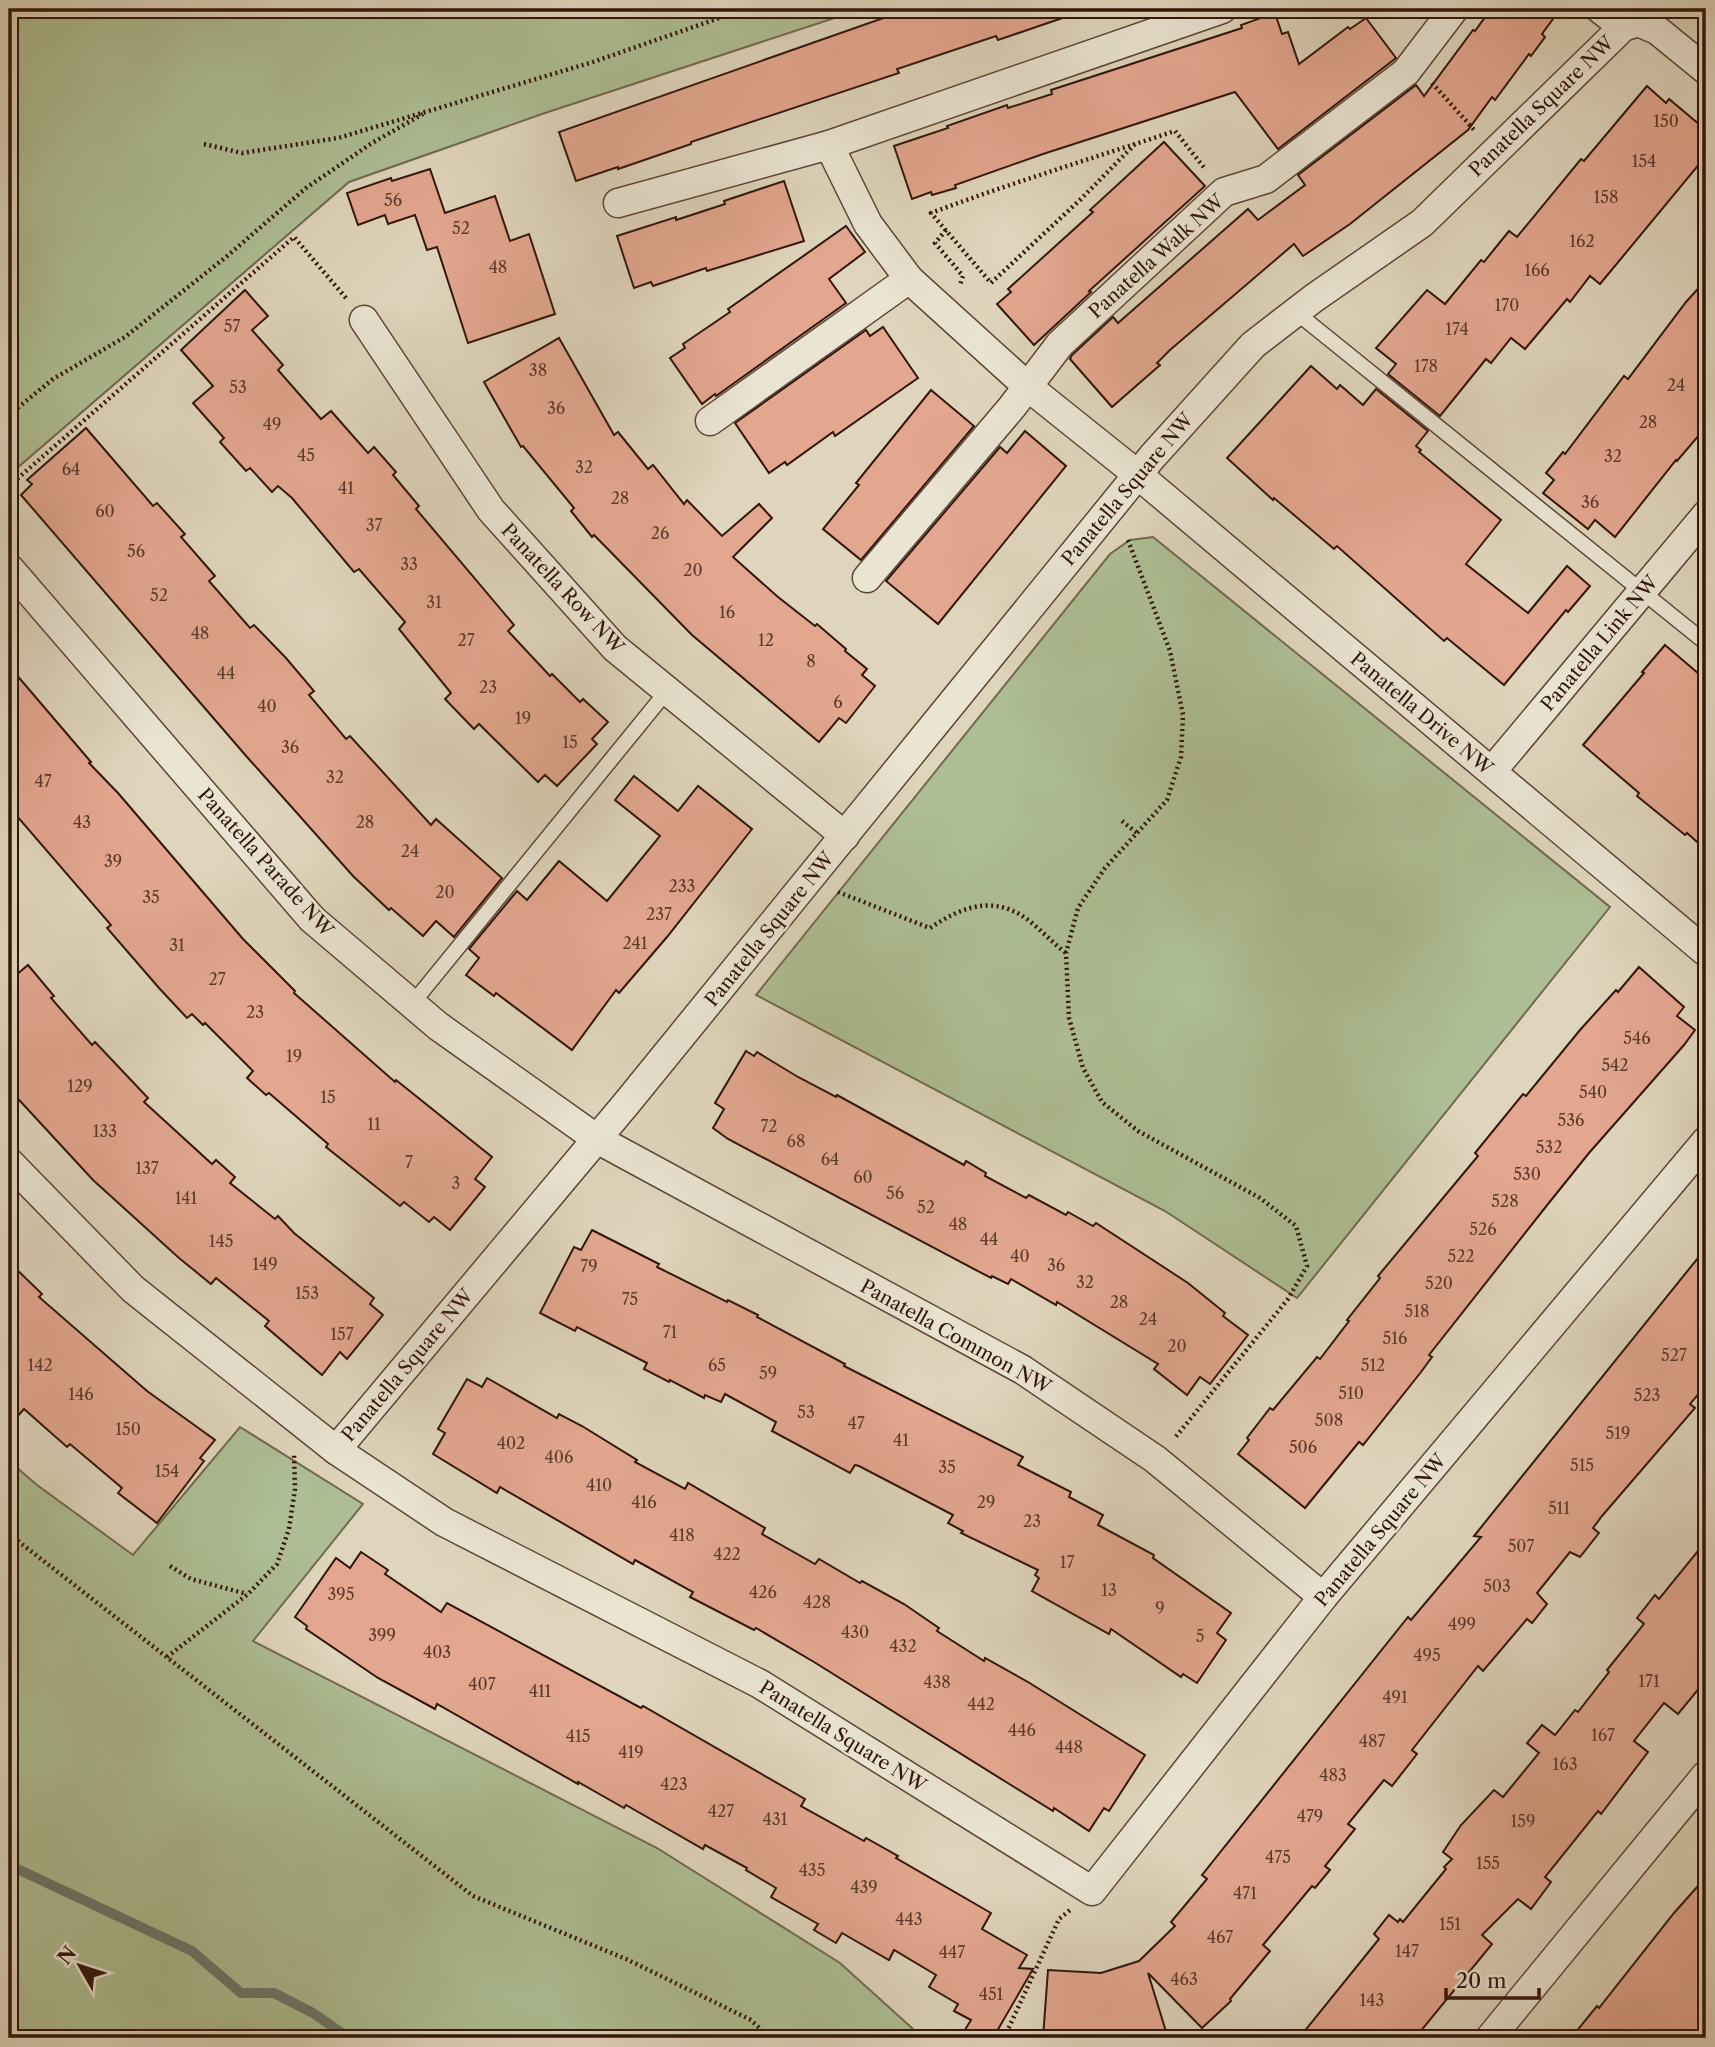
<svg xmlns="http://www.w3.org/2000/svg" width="1715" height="2047" viewBox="0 0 1715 2047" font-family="'Libre Caslon Text',serif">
  <rect width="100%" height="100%" fill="#dfd5bc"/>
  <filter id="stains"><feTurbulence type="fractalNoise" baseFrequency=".00286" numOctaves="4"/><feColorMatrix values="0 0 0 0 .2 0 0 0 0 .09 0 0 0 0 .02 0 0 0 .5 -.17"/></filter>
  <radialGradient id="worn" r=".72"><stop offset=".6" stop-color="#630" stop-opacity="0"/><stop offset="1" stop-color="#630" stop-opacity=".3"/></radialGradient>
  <g fill="#aebe94" stroke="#706a4f" stroke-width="2">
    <polygon points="9,9 862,9 545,113 349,182 9,475"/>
    <polygon points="1153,537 1610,907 1297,1298 1165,1211 756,995 1110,554 1130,540"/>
    <polygon points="240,1427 363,1504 253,1641 657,1848 840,1963 923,2038 9,2038 9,1461 37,1485 133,1555"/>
  </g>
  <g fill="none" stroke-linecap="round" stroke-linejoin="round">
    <polyline stroke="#6d776b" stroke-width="10" points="9,1865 192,1951 241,1993 274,1993 313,2013 349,2038"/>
  </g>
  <g fill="#e3a790" stroke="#32150a" stroke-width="2">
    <polygon points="909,9 1076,9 1077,13 998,40 996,36 897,69 899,73 691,142 691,144 618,169 618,167 576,181 559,132"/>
    <polygon points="1491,9 1539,9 1553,19 1542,34 1545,37 1531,56 1529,54 1495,100 1492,97 1468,130 1350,224 1303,256 1294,244 1170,350 1157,363 1160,365 1112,407 1070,359 1072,355 1113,317 1118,323 1248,209 1258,220 1305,185 1298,175 1416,85 1424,96 1473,30 1475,31"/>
    <polygon points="1275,13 1282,34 1288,32 1299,64 1348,27 1350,29 1366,18 1396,58 1278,149 1235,92 1043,154 955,185 956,188 932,195 931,192 912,199 894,146 948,128 947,126 1007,105 1008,108 1052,94 1051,90 1242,28 1241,25"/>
    <polygon points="1647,86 1666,103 1669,99 1706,130 1706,156 1600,284 1590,276 1570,302 1567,299 1525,349 1511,338 1491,363 1486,359 1440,416 1388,374 1396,364 1376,348 1427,290 1445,304 1481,260 1484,262 1509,231 1517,237 1581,159 1584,161"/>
    <polygon points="1164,142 1205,186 1089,291 1091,292 1034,345 997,304 1011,292 1008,289 1093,212 1090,210"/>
    <polygon points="430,169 445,213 495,196 510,241 529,234 555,314 468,343 437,247 427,250 415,215 388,224 385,215 358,225 347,193 391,178 392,181"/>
    <polygon points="784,181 804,241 707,271 706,268 653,286 651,282 634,288 617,236 676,217 676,220 725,204 724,201"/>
    <polygon points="846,226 865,252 829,279 846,303 716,396 715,394 702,404 670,358 685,348 683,344 730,312 728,309"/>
    <polygon points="1706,280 1706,427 1677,461 1676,460 1615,537 1595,520 1588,529 1543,493 1554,480 1546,473 1563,452 1565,454 1624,376 1628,379 1686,302"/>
    <polygon points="245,290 268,316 252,330 283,365 278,370 321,419 331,411 368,453 374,447 396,472 393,475 419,506 416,509 514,625 508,631 550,676 552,674 580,702 583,699 608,722 592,739 597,744 557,786 545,775 538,782 479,724 474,729 445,699 451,693 399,629 405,622 359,569 354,572 292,498 278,486 272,492 250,468 246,471 220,442 224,438 193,403 213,386 181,350"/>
    <polygon points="883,327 918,378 835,436 833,432 787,465 785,462 769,473 735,423 866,330 870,336"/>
    <polygon points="559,338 614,435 618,432 648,469 653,465 684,504 687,500 722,536 759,504 772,518 733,557 778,597 815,626 817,624 846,649 845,651 867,669 862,675 875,686 846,723 839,718 819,742 692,635 594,535 592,537 571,511 574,508 523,446 521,447 484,382"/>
    <polygon points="1311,366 1337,389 1340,385 1363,405 1376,389 1428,431 1416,446 1421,450 1419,452 1501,520 1466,564 1528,613 1567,566 1590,586 1568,612 1566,610 1504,685 1447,638 1444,641 1337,546 1334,549 1274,498 1273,500 1227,458"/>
    <polygon points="931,390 974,426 861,560 823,529 859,485 856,483"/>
    <polygon points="86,428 153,506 157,503 185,534 181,537 215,576 209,581 250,628 254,625 286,658 314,691 309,695 346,739 350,736 431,825 436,819 502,878 454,937 436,921 423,936 391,908 389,910 353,876 247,757 21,495 32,484 27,480"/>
    <polygon points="1025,431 1066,466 938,624 886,581 1000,447 1007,453"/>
    <polygon points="1665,645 1706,680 1706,850 1687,833 1685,835 1637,796 1639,793 1583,745 1644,673 1642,672"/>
    <polygon points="9,666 91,762 89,763 118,793 243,939 295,991 294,993 395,1082 396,1080 492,1157 475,1179 485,1187 450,1230 434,1217 429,1222 404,1202 400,1206 326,1147 328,1144 269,1093 266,1095 247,1078 253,1071 205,1023 203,1025 192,1014 187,1018 159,988 107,928 111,925 9,807"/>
    <polygon points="634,776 678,811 698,786 752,829 667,937 619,993 616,990 572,1050 496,993 494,996 466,975 479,958 469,949 517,891 527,900 559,861 607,901 660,836 615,800"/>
    <polygon points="28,965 54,996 51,998 92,1045 95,1042 148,1098 144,1102 212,1164 216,1160 235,1177 230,1183 275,1219 278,1216 294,1233 374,1298 370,1304 383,1315 347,1359 340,1352 322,1375 265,1326 269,1321 216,1278 211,1284 179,1258 93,1180 9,1089 9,981"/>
    <polygon points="1639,967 1684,1007 1677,1016 1695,1030 1684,1045 1589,1153 1548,1204 1429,1355 1432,1357 1421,1372 1363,1445 1359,1442 1305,1508 1238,1454 1249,1440 1247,1438 1270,1408 1273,1410 1317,1357 1320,1359 1349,1321 1347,1320 1380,1278 1378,1276 1478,1156 1475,1153 1523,1094 1526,1096 1580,1030 1616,990 1618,992"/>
    <polygon points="746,1051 754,1056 757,1052 798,1077 836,1097 837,1095 964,1165 966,1161 986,1173 985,1176 1026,1198 1029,1195 1066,1215 1068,1212 1093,1226 1096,1223 1188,1283 1225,1313 1223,1316 1248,1335 1210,1384 1200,1377 1187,1395 1154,1369 1158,1364 1057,1302 1056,1305 1011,1279 1008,1284 992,1276 991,1278 728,1139 713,1128 724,1109 715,1103"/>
    <polygon points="592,1230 659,1264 657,1267 727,1302 728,1300 758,1315 757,1317 845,1364 844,1366 1023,1457 1018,1465 1071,1492 1069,1497 1103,1515 1098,1525 1154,1555 1153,1558 1231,1613 1217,1633 1226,1640 1197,1683 1183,1674 1181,1677 1111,1629 1109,1634 1032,1591 1039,1578 1035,1575 1038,1570 961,1533 963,1531 948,1523 953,1515 859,1466 855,1465 850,1473 772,1431 776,1422 725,1394 721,1402 705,1395 704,1398 670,1380 669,1382 644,1369 647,1363 577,1327 575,1331 540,1313 574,1247 581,1250"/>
    <polygon points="1706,1248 1706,1385 1690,1404 1695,1408 1602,1516 1593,1528 1599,1533 1580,1557 1570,1552 1537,1593 1547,1604 1532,1623 1527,1619 1483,1671 1478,1666 1412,1750 1417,1754 1392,1786 1384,1780 1348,1824 1355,1829 1325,1866 1330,1870 1315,1888 1312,1886 1263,1945 1270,1951 1230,1999 1231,2001 1202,2028 1148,1973 1168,2038 1043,2038 1048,1970 1101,1973 1139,1961 1175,1926 1171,1922 1207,1879 1202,1875 1408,1617 1411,1620 1481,1537 1474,1536"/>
    <polygon points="9,1262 42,1294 39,1297 147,1391 215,1440 200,1458 204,1461 157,1523 118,1493 122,1488 70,1444 67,1447 24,1409 9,1426"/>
    <polygon points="487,1378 557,1418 559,1414 582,1426 637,1460 635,1462 685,1489 688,1483 765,1528 762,1534 815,1564 819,1559 860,1583 862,1581 904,1604 939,1628 937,1631 984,1661 985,1658 1028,1682 1145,1755 1109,1811 1104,1808 1089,1831 1054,1808 1053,1811 1006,1782 814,1662 756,1628 754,1630 690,1597 693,1592 635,1560 633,1564 500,1487 497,1493 433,1454 445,1433 438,1429 467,1379 482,1387"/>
    <polygon points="1706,1541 1706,1680 1678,1714 1664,1703 1634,1741 1648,1752 1601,1814 1598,1811 1545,1877 1551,1882 1531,1909 1518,1899 1482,1935 1492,1944 1415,2038 1299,2038 1379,1939 1374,1934 1389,1915 1398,1922 1400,1919 1403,1922 1446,1869 1444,1867 1452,1859 1443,1852 1461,1825 1494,1790 1503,1797 1539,1753 1527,1743 1542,1725 1555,1735 1575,1710 1578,1712 1609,1672 1607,1670 1644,1624 1637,1618 1655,1595 1659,1599"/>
    <polygon points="361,1552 388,1570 385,1574 441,1612 447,1603 641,1708 643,1706 805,1799 801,1806 864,1841 866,1838 898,1856 896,1858 991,1913 982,1929 1027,1955 1019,1968 1033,1969 993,2038 960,2038 971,2020 954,2011 958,2004 929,1987 936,1975 894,1950 889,1960 842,1933 836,1943 814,1930 818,1924 771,1897 776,1888 746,1870 747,1868 705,1845 703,1849 626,1805 624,1808 578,1782 578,1784 437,1704 435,1709 378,1678 306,1629 307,1626 295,1617 336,1558 350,1568"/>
    <polygon points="1706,1877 1706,2038 1571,2038 1597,2006 1599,2008 1674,1913"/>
  </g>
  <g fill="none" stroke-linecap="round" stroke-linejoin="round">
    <defs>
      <g id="lane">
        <polyline points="1297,313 1706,643"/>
        <polyline points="412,1004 667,691"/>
      </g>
      <g id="street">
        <polyline points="1600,9 1623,27"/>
        <polyline points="1706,70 1657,30 1638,22 1623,27 1422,223 1314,298 1253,345 1152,457 626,1104 336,1450 444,1522 760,1684 1092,1891 1323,1597 1706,1141"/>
        <polyline points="829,145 868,224 909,279 1027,386 1137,474 1706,952"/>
        <polyline points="618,203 829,145 1222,9"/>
        <polyline points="364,320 491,510 615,648 845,836"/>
        <polyline points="710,421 909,279"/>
        <polyline points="9,568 312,919 438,1026 597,1139 1023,1370 1155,1459 1323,1597"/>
        <polyline points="867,578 1012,407 1060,344 1224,192 1266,179 1406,72 1454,9"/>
        <polyline points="1492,771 1706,515"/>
        <polyline points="9,1162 133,1289 336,1450"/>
        <polyline points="1490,2038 1706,1775"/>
      </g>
    </defs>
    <use href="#lane" stroke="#5d4536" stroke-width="17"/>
    <use href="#street" stroke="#5d4536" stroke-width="31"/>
    <g stroke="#32150a" stroke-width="4.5" stroke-dasharray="2 3.5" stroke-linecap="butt">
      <polyline points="1432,83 1476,132"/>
      <polyline points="204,144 242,153 338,138 593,62 745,9"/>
      <path d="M1135,144L1081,199L991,283L931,213C1011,183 1093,158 1175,131L1206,170"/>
      <polyline points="946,230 935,243 963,276 960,285"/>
      <polyline points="9,415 53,379 125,337 226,257 306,188 372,143 423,114"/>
      <polyline points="9,486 294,237 346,298"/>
      <polyline points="1128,540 1170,651 1183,715 1181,757 1167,800 1105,868 1078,908 1066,953 1069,1018 1083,1068 1102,1102 1138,1131 1260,1198 1296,1226 1307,1266 1288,1299 1174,1439"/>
      <polyline points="1122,821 1137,833"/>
      <path d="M838,892L930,928C964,905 997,894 1032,923C1044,933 1054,944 1066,953"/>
      <polyline points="9,1534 473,1896 626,1959 751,2020 770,2038"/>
      <polyline points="170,1566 191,1579 247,1594"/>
      <polyline points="167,1657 248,1594 277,1564 289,1529 295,1489 294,1453"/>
      <polyline points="1004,2038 1059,1919 1070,1910"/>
    </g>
    <use href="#lane" stroke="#eae4d3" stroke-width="14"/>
    <use href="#street" stroke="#eae4d3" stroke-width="28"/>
  </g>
  <g text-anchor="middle" stroke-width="5" stroke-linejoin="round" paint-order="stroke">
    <g font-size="16" fill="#5e3a2c">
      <text x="1666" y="127">150</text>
      <text x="1644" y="167">154</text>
      <text x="1606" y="203">158</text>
      <text x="393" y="206">56</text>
      <text x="461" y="234">52</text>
      <text x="1582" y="247">162</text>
      <text x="498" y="273">48</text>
      <text x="1537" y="276">166</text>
      <text x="1507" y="311">170</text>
      <text x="232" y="332">57</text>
      <text x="1457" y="335">174</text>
      <text x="1426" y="372">178</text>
      <text x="538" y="376">38</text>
      <text x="1676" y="391">24</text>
      <text x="238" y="393">53</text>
      <text x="556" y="414">36</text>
      <text x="1648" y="428">28</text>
      <text x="272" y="430">49</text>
      <text x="306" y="461">45</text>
      <text x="1613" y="462">32</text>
      <text x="584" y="473">32</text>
      <text x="71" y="475">64</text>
      <text x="346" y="494">41</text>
      <text x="620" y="504">28</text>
      <text x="1590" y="508">36</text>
      <text x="105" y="517">60</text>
      <text x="374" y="531">37</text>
      <text x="660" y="539">26</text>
      <text x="136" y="557">56</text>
      <text x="409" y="570">33</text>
      <text x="693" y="576">20</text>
      <text x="159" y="601">52</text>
      <text x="434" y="608">31</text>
      <text x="727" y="618">16</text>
      <text x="200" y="639">48</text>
      <text x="466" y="646">27</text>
      <text x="766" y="646">12</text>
      <text x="811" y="667">8</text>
      <text x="226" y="679">44</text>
      <text x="488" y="693">23</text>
      <text x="838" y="708">6</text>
      <text x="267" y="712">40</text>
      <text x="523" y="724">19</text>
      <text x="570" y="748">15</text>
      <text x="290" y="753">36</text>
      <text x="335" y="783">32</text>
      <text x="43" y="787">47</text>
      <text x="82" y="828">43</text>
      <text x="365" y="828">28</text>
      <text x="410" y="857">24</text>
      <text x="113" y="867">39</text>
      <text x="682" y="892">233</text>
      <text x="445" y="898">20</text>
      <text x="151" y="903">35</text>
      <text x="659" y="920">237</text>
      <text x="635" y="949">241</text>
      <text x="177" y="951">31</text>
      <text x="217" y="985">27</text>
      <text x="255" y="1018">23</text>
      <text x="1637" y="1044">546</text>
      <text x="294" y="1062">19</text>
      <text x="1615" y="1071">542</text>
      <text x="80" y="1092">129</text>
      <text x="1593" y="1098">540</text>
      <text x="328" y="1103">15</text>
      <text x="1571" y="1126">536</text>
      <text x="374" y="1130">11</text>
      <text x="769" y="1132">72</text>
      <text x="105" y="1137">133</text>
      <text x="796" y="1147">68</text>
      <text x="1549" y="1153">532</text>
      <text x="830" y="1165">64</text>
      <text x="409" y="1168">7</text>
      <text x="147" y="1174">137</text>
      <text x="1527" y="1180">530</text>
      <text x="863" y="1183">60</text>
      <text x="456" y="1189">3</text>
      <text x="895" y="1199">56</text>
      <text x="186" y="1204">141</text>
      <text x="1505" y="1207">528</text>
      <text x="926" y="1213">52</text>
      <text x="958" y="1230">48</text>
      <text x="1483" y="1235">526</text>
      <text x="989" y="1245">44</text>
      <text x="221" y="1247">145</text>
      <text x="1020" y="1262">40</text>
      <text x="1461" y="1262">522</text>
      <text x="265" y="1270">149</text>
      <text x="1056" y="1271">36</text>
      <text x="589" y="1272">79</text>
      <text x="1085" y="1288">32</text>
      <text x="1439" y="1289">520</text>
      <text x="307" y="1299">153</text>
      <text x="630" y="1305">75</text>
      <text x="1119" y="1308">28</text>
      <text x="1417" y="1317">518</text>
      <text x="1148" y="1325">24</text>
      <text x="670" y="1338">71</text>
      <text x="342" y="1340">157</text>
      <text x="1395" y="1344">516</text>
      <text x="1177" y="1352">20</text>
      <text x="1674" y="1361">527</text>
      <text x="40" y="1371">142</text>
      <text x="717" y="1371">65</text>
      <text x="1373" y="1371">512</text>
      <text x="768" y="1379">59</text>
      <text x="1351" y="1399">510</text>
      <text x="81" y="1400">146</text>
      <text x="1647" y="1401">523</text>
      <text x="806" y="1418">53</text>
      <text x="1329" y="1426">508</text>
      <text x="856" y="1429">47</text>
      <text x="128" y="1435">150</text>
      <text x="1618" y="1439">519</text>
      <text x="901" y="1446">41</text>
      <text x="511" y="1449">402</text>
      <text x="1303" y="1453">506</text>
      <text x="559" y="1463">406</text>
      <text x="1582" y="1471">515</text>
      <text x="947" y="1473">35</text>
      <text x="167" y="1477">154</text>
      <text x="599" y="1491">410</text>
      <text x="644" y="1508">416</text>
      <text x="986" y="1508">29</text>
      <text x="1559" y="1514">511</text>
      <text x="1032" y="1527">23</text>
      <text x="682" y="1541">418</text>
      <text x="1521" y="1552">507</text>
      <text x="727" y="1560">422</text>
      <text x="1067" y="1568">17</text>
      <text x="1497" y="1592">503</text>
      <text x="1109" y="1596">13</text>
      <text x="763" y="1598">426</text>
      <text x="341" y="1600">395</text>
      <text x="817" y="1608">428</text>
      <text x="1160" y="1614">9</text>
      <text x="1462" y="1630">499</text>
      <text x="855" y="1638">430</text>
      <text x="382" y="1641">399</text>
      <text x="1200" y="1642">5</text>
      <text x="903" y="1652">432</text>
      <text x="437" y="1658">403</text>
      <text x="1427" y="1661">495</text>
      <text x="1649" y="1687">171</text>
      <text x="937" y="1688">438</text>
      <text x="482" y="1690">407</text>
      <text x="540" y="1697">411</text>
      <text x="1395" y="1703">491</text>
      <text x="981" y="1710">442</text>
      <text x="1022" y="1736">446</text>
      <text x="1603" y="1741">167</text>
      <text x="578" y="1742">415</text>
      <text x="1372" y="1747">487</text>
      <text x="1069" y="1753">448</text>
      <text x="631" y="1758">419</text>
      <text x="1565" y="1770">163</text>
      <text x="1333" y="1781">483</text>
      <text x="674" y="1790">423</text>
      <text x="721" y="1817">427</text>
      <text x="1310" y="1822">479</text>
      <text x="775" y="1825">431</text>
      <text x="1523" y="1827">159</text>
      <text x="1278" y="1863">475</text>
      <text x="1488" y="1869">155</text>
      <text x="812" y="1876">435</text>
      <text x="864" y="1893">439</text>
      <text x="1245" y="1899">471</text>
      <text x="909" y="1925">443</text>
      <text x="1450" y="1930">151</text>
      <text x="1220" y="1943">467</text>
      <text x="1407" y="1957">147</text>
      <text x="952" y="1958">447</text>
      <text x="1184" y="1985">463</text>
      <text x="991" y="2000">451</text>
      <text x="1372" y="2006">143</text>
    </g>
    <g font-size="19" fill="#32150a" stroke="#eae4d3">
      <text transform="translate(1541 106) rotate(-44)" y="7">Panatella Square NW</text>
      <text transform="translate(1156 256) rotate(-42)" y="7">Panatella Walk NW</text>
      <text transform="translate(1127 489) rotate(-50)" y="7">Panatella Square NW</text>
      <text transform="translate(563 588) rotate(47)" y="7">Panatella Row NW</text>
      <text transform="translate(1599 643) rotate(-50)" y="7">Panatella Link NW</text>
      <text transform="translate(1422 713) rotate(40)" y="7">Panatella Drive NW</text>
      <text transform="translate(266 862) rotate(48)" y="7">Panatella Parade NW</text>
      <text transform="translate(769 929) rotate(-51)" y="7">Panatella Square NW</text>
      <text transform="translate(956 1336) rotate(29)" y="7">Panatella Common NW</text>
      <text transform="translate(407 1365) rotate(-50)" y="7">Panatella Square NW</text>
      <text transform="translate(1380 1530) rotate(-50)" y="7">Panatella Square NW</text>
      <text transform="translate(843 1736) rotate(32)" y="7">Panatella Square NW</text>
    </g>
  </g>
  <rect width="1715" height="2047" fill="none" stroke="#dfd5bc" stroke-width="35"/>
  <rect x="10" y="10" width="1694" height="2026" fill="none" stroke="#32150a" stroke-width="3.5"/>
  <rect x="18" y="18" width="1680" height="2012" fill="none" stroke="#32150a" stroke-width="2"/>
  <g transform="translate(80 1966) rotate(309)" stroke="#eae4d3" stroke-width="5" paint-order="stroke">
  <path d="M0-5L12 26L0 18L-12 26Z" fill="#32150a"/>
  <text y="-10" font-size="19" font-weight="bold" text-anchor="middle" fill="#32150a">N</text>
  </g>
  <path d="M1446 1988v10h93v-10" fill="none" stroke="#32150a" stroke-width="3.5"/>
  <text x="1456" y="1988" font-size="21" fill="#32150a" stroke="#eae4d3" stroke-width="5" paint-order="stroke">20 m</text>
  <rect width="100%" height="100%" filter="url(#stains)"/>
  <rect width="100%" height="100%" fill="url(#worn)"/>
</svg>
